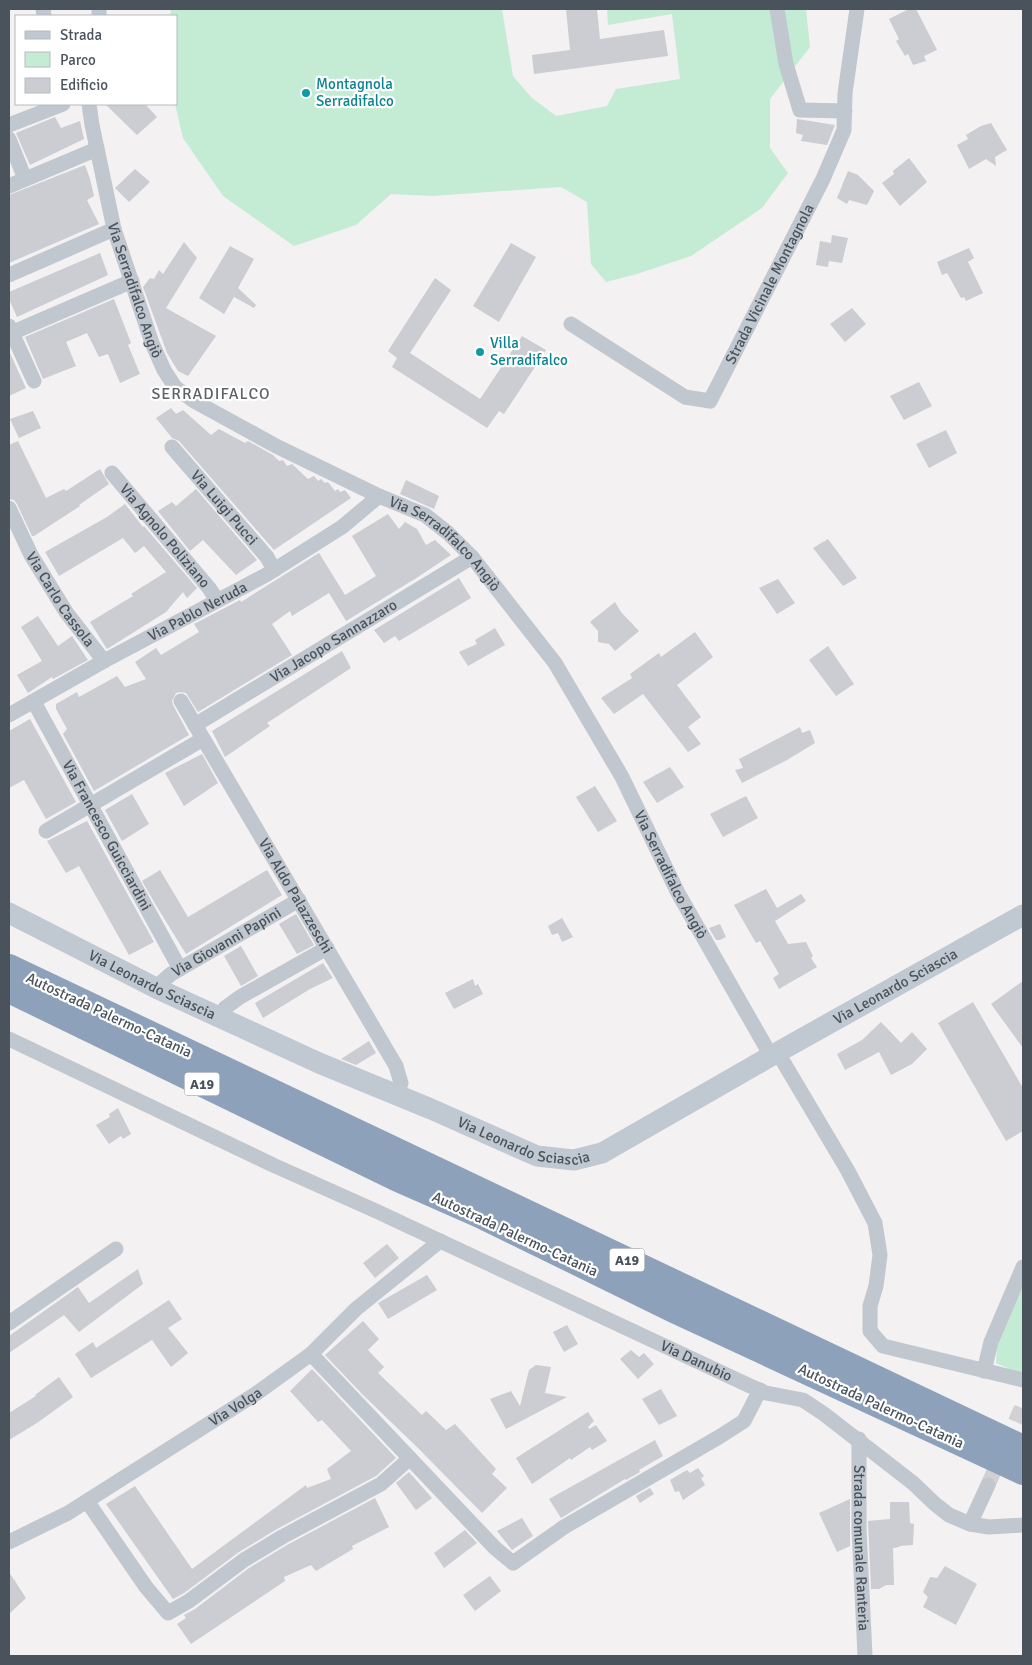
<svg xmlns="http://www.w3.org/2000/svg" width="1032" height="1665" viewBox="0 0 1032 1665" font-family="Signika,sans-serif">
  <rect width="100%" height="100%" fill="#f3f1f1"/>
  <g fill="#c4ecd4">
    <polygon points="171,9 502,9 513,76 531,97 556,116 607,106 616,89 680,79 672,14 608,25 607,9 806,9 810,47 770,99 770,148 788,173 762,208 691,256 637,274 606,282 591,264 587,202 561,187 432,196 391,194 356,225 294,246 223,196 183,138 175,104 176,104 176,16 170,16"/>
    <polygon points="1023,1276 1023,1375 996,1363 997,1348"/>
  </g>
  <g fill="#cbcdd2">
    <polygon points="566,9 597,9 600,39 664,30 668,56 534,74 532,55 570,50"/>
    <polygon points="909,9 916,9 937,50 924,56 926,61 913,65 908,54 905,56 896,41 899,39 889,19"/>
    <polygon points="105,104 145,104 157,117 137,135"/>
    <polygon points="55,117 61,128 80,121 84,139 30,165 16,133"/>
    <polygon points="797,119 835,125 827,145 801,141 803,135 796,133"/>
    <polygon points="991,123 1007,150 995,157 996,166 986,159 969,169 957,145 968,139 966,135 981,126"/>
    <polygon points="909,158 927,182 900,206 882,183 894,174 893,171"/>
    <polygon points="85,165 90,179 94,196 87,200 99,224 9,263 9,195"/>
    <polygon points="135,169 150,182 129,202 115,188"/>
    <polygon points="848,171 858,175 874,191 867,205 849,200 847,204 837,198"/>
    <polygon points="832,235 848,238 842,263 829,261 828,267 816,265 820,241 831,243"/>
    <polygon points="184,242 197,258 166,308 216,336 188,376 178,371 167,353 143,287 150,278 154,279 159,270 163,274"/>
    <polygon points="511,243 536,257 499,322 473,306"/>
    <polygon points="230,246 254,259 238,288 256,305 254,308 234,297 224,314 199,298"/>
    <polygon points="969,248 974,258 968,262 983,293 966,301 964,297 961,298 947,273 942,275 937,262"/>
    <polygon points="100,253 108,275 17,317 9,299 9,292"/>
    <polygon points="435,278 451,290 410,353 480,399 522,336 546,350 504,414 499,411 487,428 392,367 397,358 388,351"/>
    <polygon points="114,299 131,343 128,345 140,374 120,383 108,354 99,357 87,333 66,342 76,366 43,379 25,337"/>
    <polygon points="852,308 866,324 845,342 830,324"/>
    <polygon points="9,351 26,388 9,396"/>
    <polygon points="919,382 932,406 904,420 890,396"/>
    <polygon points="171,408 176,414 183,410 211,435 219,429 245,443 248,441 273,455 279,461 283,460 287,466 292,464 308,479 314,476 318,481 321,479 325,483 328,482 335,491 338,489 340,492 345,490 351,498 274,550 179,441 172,438 156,418"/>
    <polygon points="33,411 41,428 19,438 10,419"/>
    <polygon points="946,430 957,453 929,468 916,444"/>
    <polygon points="18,441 46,498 64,489 66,491 100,469 109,484 79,505 80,506 34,536 32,536 17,504 14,500 9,499 9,445"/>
    <polygon points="406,480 439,496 434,509 400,494"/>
    <polygon points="196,489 257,560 236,575 203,540 190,551 158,511 172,502 176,506"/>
    <polygon points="125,504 143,527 144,526 197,588 187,598 183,592 166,612 107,649 90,622 133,596 131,594 166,572 144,546 135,553 123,538 59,576 45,552 107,517"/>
    <polygon points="388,514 399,529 405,522 417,529 426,545 435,540 451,555 418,577 346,621 329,593 292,616 290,611 272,624 292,655 198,712 186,693 180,692 176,693 172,701 173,705 189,735 94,791 63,734 67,729 56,709 56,704 77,692 79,697 117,676 125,687 146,679 135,662 156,648 161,655 199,632 194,624 240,600 241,602 319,553 345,595 376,576 352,536"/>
    <polygon points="828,539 857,578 843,586 813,548"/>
    <polygon points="459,578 471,598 399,641 395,636 384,643 374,630"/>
    <polygon points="778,579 795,603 777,614 759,588"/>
    <polygon points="615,602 621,612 639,631 615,651 609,644 598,642 598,631 590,622"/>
    <polygon points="38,616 58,646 72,636 88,660 53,679 52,677 28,693 17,675 42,661 21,627"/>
    <polygon points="495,628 505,645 468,666 459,652 477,644 475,640"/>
    <polygon points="695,632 713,657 677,685 701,717 688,727 701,744 688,752 643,694 614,714 601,698 632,678 630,674 659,653 661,657"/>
    <polygon points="828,646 854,684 836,696 809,660"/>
    <polygon points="342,651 351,668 267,723 270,726 225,757 212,731"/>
    <polygon points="30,719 76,802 46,819 24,780 9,788 9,731"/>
    <polygon points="800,727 802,733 810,730 815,743 787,760 742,783 735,770 743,768 739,759"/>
    <polygon points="202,754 218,783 184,806 165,773"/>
    <polygon points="670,767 684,787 657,803 643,782"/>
    <polygon points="595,786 617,821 598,832 576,797"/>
    <polygon points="132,794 149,824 122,841 105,810"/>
    <polygon points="746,796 758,818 723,837 710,814"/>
    <polygon points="87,821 154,942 129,955 79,866 66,873 47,841"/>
    <polygon points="160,870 188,917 267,870 282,895 186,954 157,907 142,881"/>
    <polygon points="766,889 777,908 801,894 806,901 775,921 788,944 806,942 813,956 811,958 817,967 779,989 773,978 779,974 760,941 756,943 734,905"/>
    <polygon points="296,914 314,945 297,954 279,924"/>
    <polygon points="562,918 573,937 562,942 558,933 552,935 548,926"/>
    <polygon points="720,924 726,937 720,940 716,940 709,928"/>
    <polygon points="241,946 258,976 241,986 224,956"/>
    <polygon points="323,963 333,978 310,989 263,1018 255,1003"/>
    <polygon points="473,979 475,986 478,984 483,994 454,1009 445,993"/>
    <polygon points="1023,981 1023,1048 991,1004"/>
    <polygon points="973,1002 1023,1088 1023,1131 1006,1141 938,1023"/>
    <polygon points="881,1022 901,1043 912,1032 927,1049 912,1064 891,1075 879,1052 845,1070 837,1054 862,1040"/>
    <polygon points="369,1041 376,1053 356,1065 341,1059"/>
    <polygon points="118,1108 131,1134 123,1139 121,1136 109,1144 96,1125 110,1117 109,1114"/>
    <polygon points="387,1244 399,1258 375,1278 363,1263"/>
    <polygon points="138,1269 143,1284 79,1332 64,1315 9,1353 9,1336 78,1287 89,1303"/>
    <polygon points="427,1275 437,1290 388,1319 378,1303"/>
    <polygon points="169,1300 182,1319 168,1328 188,1353 171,1367 152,1340 91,1378 75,1354 93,1342 96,1348"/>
    <polygon points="363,1321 379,1339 368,1350 384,1367 378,1373 422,1415 426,1411 446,1430 455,1424 496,1469 492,1474 507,1488 482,1513 418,1448 363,1395 325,1355"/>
    <polygon points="567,1325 578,1344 564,1352 553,1332"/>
    <polygon points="631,1350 639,1357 644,1353 654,1364 638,1379 620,1359"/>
    <polygon points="536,1365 551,1367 545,1393 567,1397 506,1429 490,1399 511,1391 520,1406 529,1370"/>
    <polygon points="312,1369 396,1458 376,1476 277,1529 239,1552 184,1593 173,1599 106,1504 135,1486 192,1569 306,1485 307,1488 331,1479 327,1469 351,1451 322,1420 318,1422 290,1391"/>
    <polygon points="59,1377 73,1397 37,1423 9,1440 9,1413 36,1396 35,1395"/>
    <polygon points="661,1389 677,1416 659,1425 642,1399"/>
    <polygon points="588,1412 594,1421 588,1427 589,1429 596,1425 607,1441 592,1450 590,1447 571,1460 570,1458 532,1484 516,1458"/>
    <polygon points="655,1440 663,1456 639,1470 640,1472 626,1480 625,1479 561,1518 549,1499"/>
    <polygon points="698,1468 704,1476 701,1478 705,1485 683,1500 679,1491 675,1492 670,1480 687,1470 690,1473"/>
    <polygon points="409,1472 432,1498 416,1510 396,1483"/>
    <polygon points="650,1488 654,1494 640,1503 636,1496"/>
    <polygon points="375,1498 389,1527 352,1546 353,1549 316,1571 311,1565 284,1577 285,1581 191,1644 177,1624 186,1618 184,1615 195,1609 249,1568 287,1545"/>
    <polygon points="850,1499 850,1546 837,1552 819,1513"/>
    <polygon points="890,1502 909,1502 910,1523 914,1524 913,1545 900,1546 899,1547 893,1548 894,1585 886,1585 879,1589 871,1589 868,1521 890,1519"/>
    <polygon points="522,1518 533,1536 512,1550 497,1531"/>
    <polygon points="465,1530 477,1543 444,1568 434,1553"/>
    <polygon points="945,1566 977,1584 956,1625 923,1607 928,1597 923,1592 930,1577 937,1578"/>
    <polygon points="9,1572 26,1598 9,1614"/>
    <polygon points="490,1576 501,1591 475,1611 463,1595"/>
  </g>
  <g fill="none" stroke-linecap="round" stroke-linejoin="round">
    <polyline stroke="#d1d1d3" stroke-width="15" stroke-dasharray="15 8" stroke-linecap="butt" points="988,1485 1023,1404"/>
    <g stroke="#c0c7ce" stroke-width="15">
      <polyline points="43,9 44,16"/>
      <polyline points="777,9 786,64 800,110 845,111"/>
      <polyline points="99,16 99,9"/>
      <path id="s1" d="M89,104L92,125L114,229L152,343L164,370L175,387L194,401L276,446L379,496L425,515L448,533L472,557L555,663L622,777L678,893L771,1056"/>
      <polyline points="9,125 63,104"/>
      <polyline points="9,139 25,179"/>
      <polyline points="9,186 97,149"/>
      <polyline points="9,275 114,229"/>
      <path id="s2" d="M571,324L685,397L710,401L823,179L844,130L845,93L857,9"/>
      <polyline points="9,326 34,381"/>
      <polyline points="9,334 132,281"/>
      <path id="s3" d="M172,447L267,557L274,570"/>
      <path id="s4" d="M112,473L209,588L217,600"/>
      <path id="s5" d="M9,508L31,555L66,612L104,661"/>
      <path id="s6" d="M181,701L396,1066L401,1083L397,1095"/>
      <path id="s7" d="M34,702L180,969"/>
      <path id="s8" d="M9,715L104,661L266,575L342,527L379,496"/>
      <path id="s9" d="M195,725L472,557"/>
      <polyline points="46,831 203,739"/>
      <path id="s10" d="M158,989L163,981L171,974L299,900"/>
      <polyline points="220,1016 225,1008 240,997 327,948"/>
      <path id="s11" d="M9,1039L273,1165L376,1211L748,1385L766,1393L803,1400L824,1414L913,1483L935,1504L949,1515L970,1524L989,1527L1023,1525"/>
      <polyline points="778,1053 848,1171 875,1223 880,1255 876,1286 870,1306 870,1331 883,1346 1023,1380"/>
      <polyline points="9,1323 116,1249"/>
      <polyline points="311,1354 495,1548 513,1563 564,1527 719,1437 744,1421 760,1390"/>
      <polyline points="984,1371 991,1342 1023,1267"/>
      <path id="s12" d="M859,1439V1529L865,1656"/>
      <polyline points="87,1501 146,1587 168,1613 189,1601 244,1560 282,1537 381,1484 409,1459"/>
      <polyline points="970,1524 988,1485"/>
      <path id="s13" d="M9,1542L68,1513L257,1393L311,1354L356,1309L440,1241"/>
    </g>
    <path stroke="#c0c8d2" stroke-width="21" id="s14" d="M9,913L158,989L319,1063L431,1109L537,1156L574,1160L602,1153L771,1056L1023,915"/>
    <g stroke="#8da2ba" stroke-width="26">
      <polyline points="9,967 1023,1448"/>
      <polyline points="9,990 396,1178 480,1215 674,1310 1023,1472"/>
    </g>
  </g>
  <g fill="#0f9aa8" stroke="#fff" stroke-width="2">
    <circle cx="306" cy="93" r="5"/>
    <circle cx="480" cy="352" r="5"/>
  </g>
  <g text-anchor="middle" stroke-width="4.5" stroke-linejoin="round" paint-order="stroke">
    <g fill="#fff" stroke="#80878d" stroke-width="1">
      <rect x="184.5" y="1072.5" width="35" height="23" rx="4"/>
      <rect x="609.5" y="1248.5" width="35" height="23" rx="4"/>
    </g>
    <g font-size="14" font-weight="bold" fill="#4a535c">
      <text x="202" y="1089">A19</text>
      <text x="627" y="1265">A19</text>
    </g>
    <g font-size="15" fill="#0d838f" stroke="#fff" text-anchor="start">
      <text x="316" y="89">Montagnola<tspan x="316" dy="17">Serradifalco</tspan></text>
      <text x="490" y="348">Villa<tspan x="490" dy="17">Serradifalco</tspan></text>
    </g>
    <g font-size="15" fill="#4a535c" stroke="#fff">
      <text dy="5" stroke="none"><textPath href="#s2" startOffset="292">Strada Vicinale Montagnola</textPath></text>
      <text dy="5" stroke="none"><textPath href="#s1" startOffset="192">Via Serradifalco Angiò</textPath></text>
      <text dy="5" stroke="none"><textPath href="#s3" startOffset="80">Via Luigi Pucci</textPath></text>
      <text dy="5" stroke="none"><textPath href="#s4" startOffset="82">Via Agnolo Poliziano</textPath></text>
      <text dy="5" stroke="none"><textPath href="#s1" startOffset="612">Via Serradifalco Angiò</textPath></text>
      <text dy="5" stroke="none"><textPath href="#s5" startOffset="105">Via Carlo Cassola</textPath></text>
      <text dy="5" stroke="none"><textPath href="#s8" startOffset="215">Via Pablo Neruda</textPath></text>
      <text dy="5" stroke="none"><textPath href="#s9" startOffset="162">Via Jacopo Sannazzaro</textPath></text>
      <text dy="5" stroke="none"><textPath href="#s7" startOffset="152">Via Francesco Guicciardini</textPath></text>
      <text dy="5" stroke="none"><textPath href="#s1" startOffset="1018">Via Serradifalco Angiò</textPath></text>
      <text dy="5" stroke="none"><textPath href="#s6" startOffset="226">Via Aldo Palazzeschi</textPath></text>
      <text dy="5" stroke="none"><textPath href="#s10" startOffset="84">Via Giovanni Papini</textPath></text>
      <text dy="5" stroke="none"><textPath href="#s14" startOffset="160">Via Leonardo Sciascia</textPath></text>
      <text dy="5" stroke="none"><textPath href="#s14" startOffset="985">Via Leonardo Sciascia</textPath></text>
      <text transform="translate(109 1015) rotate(25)" y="5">Autostrada Palermo-Catania</text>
      <text dy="5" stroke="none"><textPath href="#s14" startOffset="565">Via Leonardo Sciascia</textPath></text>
      <text transform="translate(515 1234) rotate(25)" y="5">Autostrada Palermo-Catania</text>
      <text dy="5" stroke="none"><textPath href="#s11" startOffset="759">Via Danubio</textPath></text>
      <text dy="5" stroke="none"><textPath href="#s13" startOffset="264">Via Volga</textPath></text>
      <text transform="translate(881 1406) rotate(25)" y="5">Autostrada Palermo-Catania</text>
      <text dy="5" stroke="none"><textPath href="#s12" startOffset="109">Strada comunale Ranteria</textPath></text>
    </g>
    <g font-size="16" letter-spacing="1" fill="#5e6165" stroke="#fff">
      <text x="211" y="399">SERRADIFALCO</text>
    </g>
  </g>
  <rect width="1032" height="1665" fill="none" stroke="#4a535c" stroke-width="20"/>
  <rect x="15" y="15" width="162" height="90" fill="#ffffff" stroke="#b7babe"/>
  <rect x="25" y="31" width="25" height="8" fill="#c0c8d2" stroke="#b7babe"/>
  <text x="60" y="40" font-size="15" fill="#4a535c">Strada</text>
  <rect x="25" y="52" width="25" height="15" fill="#c4ecd4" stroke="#b7babe"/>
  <text x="60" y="65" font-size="15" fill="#4a535c">Parco</text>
  <rect x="25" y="78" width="25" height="15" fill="#cbcdd2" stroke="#b7babe"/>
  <text x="60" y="90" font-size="15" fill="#4a535c">Edificio</text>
</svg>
